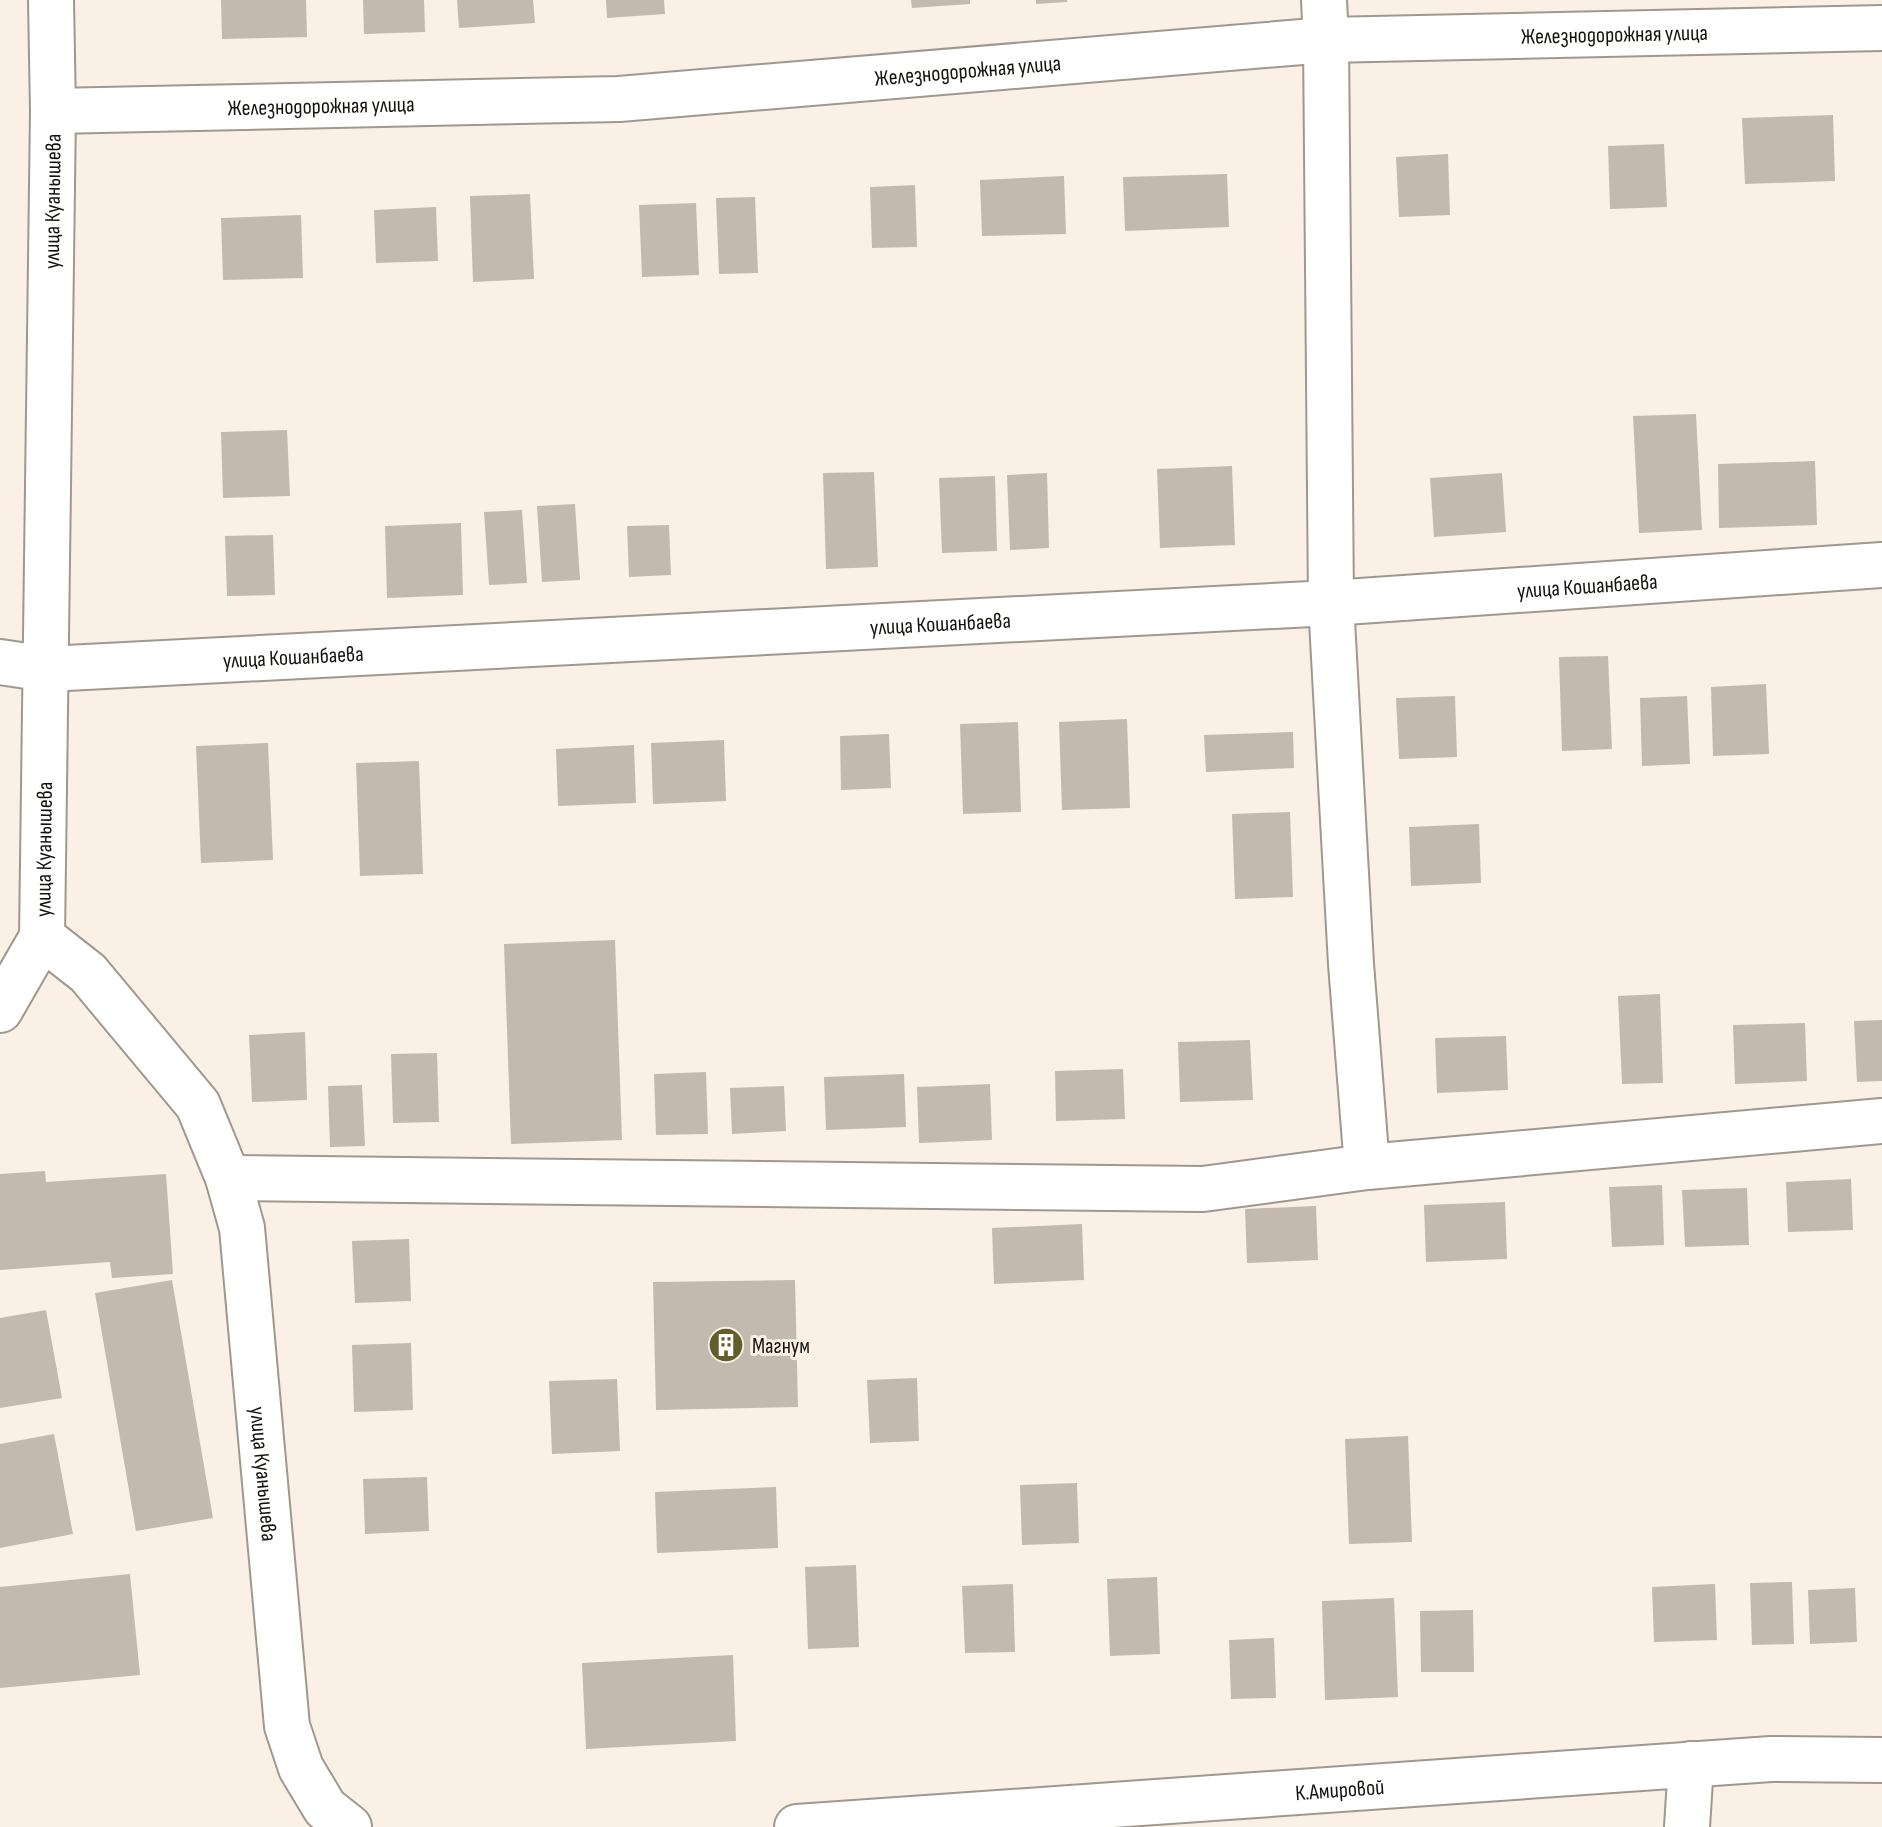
<svg xmlns="http://www.w3.org/2000/svg" width="1882" height="1827" viewBox="0 0 1882 1827" font-family="'Sofia Sans Condensed',sans-serif">
  <rect width="100%" height="100%" fill="#faf0e5"/>
  <g fill="#c3baaf">
    <polygon points="221,0 306,0 307,37 222,39"/>
    <polygon points="363,0 424,0 425,32 364,34"/>
    <polygon points="457,0 533,0 535,23 459,28"/>
    <polygon points="606,0 664,0 665,14 607,18"/>
    <polygon points="911,0 970,0 970,4 912,8"/>
    <polygon points="1036,0 1067,0 1067,2 1036,4"/>
    <polygon points="1833,115 1835,181 1745,184 1742,118"/>
    <polygon points="1664,144 1667,207 1610,209 1608,146"/>
    <polygon points="1448,154 1450,215 1399,217 1396,157"/>
    <polygon points="1227,174 1229,227 1125,231 1123,177"/>
    <polygon points="1064,176 1066,234 982,236 980,180"/>
    <polygon points="915,185 917,247 872,248 870,187"/>
    <polygon points="530,194 534,279 473,282 470,196"/>
    <polygon points="755,197 758,273 719,274 716,198"/>
    <polygon points="696,203 699,275 642,277 639,205"/>
    <polygon points="436,207 438,261 376,263 374,210"/>
    <polygon points="301,215 303,278 223,280 221,218"/>
    <polygon points="1696,414 1702,530 1639,533 1633,416"/>
    <polygon points="287,430 290,496 223,498 221,432"/>
    <polygon points="1815,461 1817,525 1719,528 1718,464"/>
    <polygon points="1232,466 1235,545 1160,548 1157,469"/>
    <polygon points="874,472 878,567 826,569 823,473"/>
    <polygon points="1047,473 1049,548 1010,550 1007,475"/>
    <polygon points="1502,473 1506,532 1434,537 1430,478"/>
    <polygon points="995,476 997,551 942,553 939,478"/>
    <polygon points="575,504 580,580 542,582 537,506"/>
    <polygon points="522,510 527,583 489,585 484,512"/>
    <polygon points="461,523 463,595 387,598 385,526"/>
    <polygon points="669,525 671,575 629,577 627,526"/>
    <polygon points="273,535 275,595 227,596 225,536"/>
    <polygon points="1608,656 1612,749 1562,751 1559,657"/>
    <polygon points="1766,684 1769,754 1713,756 1711,687"/>
    <polygon points="1455,696 1457,757 1399,759 1396,698"/>
    <polygon points="1687,696 1690,764 1642,766 1640,698"/>
    <polygon points="1127,719 1130,808 1062,810 1059,722"/>
    <polygon points="1018,722 1021,812 963,814 960,724"/>
    <polygon points="1293,732 1294,768 1206,772 1204,735"/>
    <polygon points="889,734 891,788 841,790 840,736"/>
    <polygon points="724,740 726,801 653,804 651,743"/>
    <polygon points="268,743 273,860 201,863 196,746"/>
    <polygon points="634,745 636,803 558,806 556,749"/>
    <polygon points="419,761 423,874 360,876 356,763"/>
    <polygon points="1290,812 1293,897 1235,899 1232,814"/>
    <polygon points="1479,824 1481,883 1411,886 1409,827"/>
    <polygon points="615,940 622,1140 511,1144 504,944"/>
    <polygon points="1660,994 1663,1083 1622,1084 1618,996"/>
    <polygon points="1882,1020 1882,1081 1857,1082 1854,1021"/>
    <polygon points="1805,1023 1807,1081 1735,1084 1733,1025"/>
    <polygon points="305,1032 307,1100 252,1102 249,1035"/>
    <polygon points="1506,1036 1508,1090 1437,1093 1435,1038"/>
    <polygon points="1250,1040 1253,1100 1180,1102 1178,1042"/>
    <polygon points="437,1053 439,1122 393,1123 391,1054"/>
    <polygon points="1123,1069 1125,1119 1056,1121 1055,1071"/>
    <polygon points="706,1072 708,1134 656,1135 654,1074"/>
    <polygon points="904,1074 906,1127 826,1130 824,1077"/>
    <polygon points="990,1084 992,1140 919,1143 917,1087"/>
    <polygon points="362,1085 365,1146 330,1147 328,1086"/>
    <polygon points="784,1086 786,1131 732,1134 730,1088"/>
    <polygon points="45,1171 46,1182 166,1174 173,1274 112,1278 110,1262 0,1270 0,1174"/>
    <polygon points="1851,1179 1853,1230 1788,1232 1786,1182"/>
    <polygon points="1662,1185 1664,1245 1612,1247 1609,1187"/>
    <polygon points="1747,1188 1749,1245 1685,1247 1682,1190"/>
    <polygon points="1505,1202 1507,1259 1426,1262 1424,1205"/>
    <polygon points="1316,1206 1318,1260 1247,1263 1245,1209"/>
    <polygon points="1082,1224 1084,1280 994,1284 992,1228"/>
    <polygon points="409,1239 411,1301 355,1303 352,1241"/>
    <polygon points="172,1280 213,1518 136,1531 95,1293"/>
    <polygon points="795,1280 798,1407 656,1410 653,1282"/>
    <polygon points="46,1310 62,1398 0,1408 0,1318"/>
    <polygon points="411,1343 413,1410 354,1412 352,1345"/>
    <polygon points="917,1378 919,1441 870,1443 867,1380"/>
    <polygon points="617,1379 620,1451 552,1454 549,1381"/>
    <polygon points="54,1434 73,1534 0,1548 0,1444"/>
    <polygon points="1408,1436 1412,1542 1349,1544 1345,1439"/>
    <polygon points="427,1477 429,1531 365,1534 363,1479"/>
    <polygon points="1077,1483 1079,1543 1022,1545 1020,1485"/>
    <polygon points="776,1487 778,1548 657,1553 655,1492"/>
    <polygon points="856,1565 859,1647 808,1649 805,1567"/>
    <polygon points="130,1574 140,1675 0,1688 0,1587"/>
    <polygon points="1157,1577 1160,1654 1110,1656 1107,1579"/>
    <polygon points="1792,1582 1794,1644 1752,1645 1750,1583"/>
    <polygon points="1013,1584 1015,1652 965,1653 962,1586"/>
    <polygon points="1715,1584 1717,1640 1654,1642 1652,1587"/>
    <polygon points="1855,1588 1857,1642 1810,1644 1808,1590"/>
    <polygon points="1394,1598 1398,1697 1325,1700 1322,1601"/>
    <polygon points="1473,1610 1474,1672 1421,1672 1420,1611"/>
    <polygon points="1274,1638 1276,1698 1231,1699 1229,1640"/>
    <polygon points="733,1655 736,1741 586,1749 582,1663"/>
  </g>
  <g fill="none" stroke-linecap="round" stroke-linejoin="round">
    <defs>
      <g id="minor">
        <polyline points="1324,0 1326,40 1331,603 1351,964 1367,1167"/>
        <path id="s1" d="M53,111L619,99L1326,40L1882,28"/>
        <path id="s2" d="M0,662L47,669L1331,603L1882,565"/>
        <path id="s3" d="M42,937L88,973L198,1105L228,1178L242,1228L287,1726L301,1768L325,1808L349,1827"/>
        <path id="s4" d="M0,1010L42,937L53,111L51,0"/>
        <polyline points="228,1178 1203,1189 1367,1167 1882,1121"/>
        <path id="s5" d="M797,1827L1771,1759L1882,1760"/>
        <polyline points="1687,1827 1691,1764"/>
      </g>
    </defs>
    <use href="#minor" stroke="#a0988d" stroke-width="48"/>
    <use href="#minor" stroke="#fff" stroke-width="44"/>
  </g>
  <defs>
    <symbol id="building-disc" viewBox="-11 -11 22 22"><circle r="9.5" fill="#635d29" stroke="#faf0e5"/><path d="M-4-6H4V6H1V3H-1V6H-4ZM-2.5-4.3h1.7v1.8h-1.7ZM.8-4.3h1.7v1.8H.8ZM-2.5-1h1.7V.8h-1.7ZM.8-1h1.7V.8H.8Z" fill="#fff"/></symbol>
  </defs>
  <g fill-rule="evenodd">
    <use href="#building-disc" x="706" y="1325" width="40" height="40"/>
  </g>
  <g text-anchor="middle" stroke-width="6" stroke-linejoin="round" paint-order="stroke">
    <g font-size="22" fill="#15120e" stroke="#faf0e5">
      <text dy="8" stroke="none"><textPath href="#s1" startOffset="1564">Железнодорожная улица</textPath></text>
      <text dy="8" stroke="none"><textPath href="#s1" startOffset="916">Железнодорожная улица</textPath></text>
      <text dy="8" stroke="none"><textPath href="#s1" startOffset="268">Железнодорожная улица</textPath></text>
      <text dy="8" stroke="none"><textPath href="#s4" startOffset="820">улица Куанышева</textPath></text>
      <text dy="8" stroke="none"><textPath href="#s2" startOffset="1590">улица Кошанбаева</textPath></text>
      <text dy="8" stroke="none"><textPath href="#s2" startOffset="942">улица Кошанбаева</textPath></text>
      <text dy="8" stroke="none"><textPath href="#s2" startOffset="294">улица Кошанбаева</textPath></text>
      <text dy="8" stroke="none"><textPath href="#s4" startOffset="172">улица Куанышева</textPath></text>
      <text dy="8" stroke="none"><textPath href="#s3" startOffset="608">улица Куанышева</textPath></text>
      <text dy="8" stroke="none"><textPath href="#s5" startOffset="544">К.Амировой</textPath></text>
    </g>
    <g font-size="22" fill="#15120e" stroke="#faf0e5" text-anchor="start">
      <text x="752" y="1353">Магнум</text>
    </g>
  </g>
</svg>
